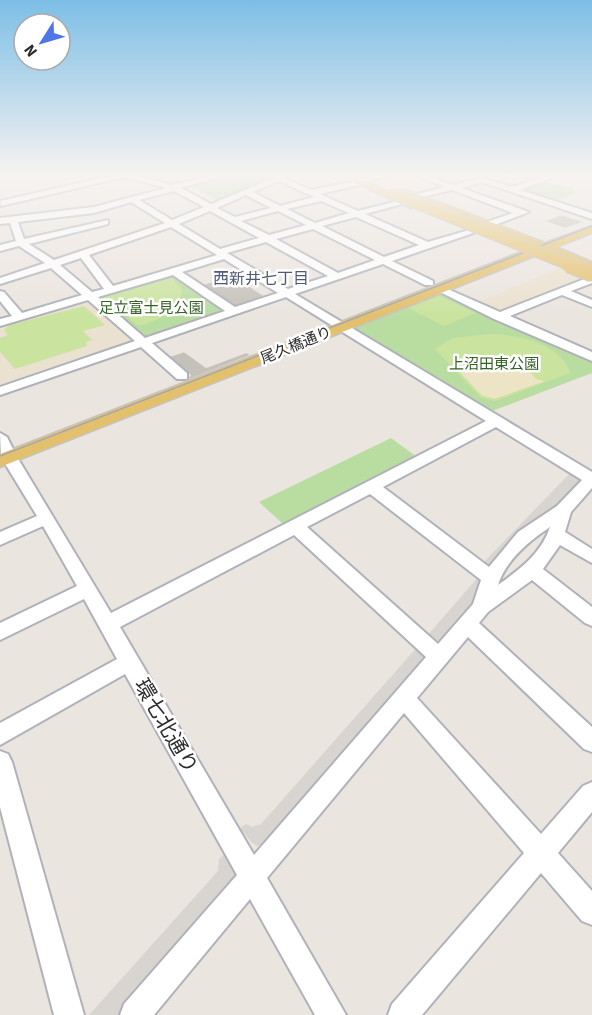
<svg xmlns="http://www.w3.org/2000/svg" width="592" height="1015" viewBox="0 0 592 1015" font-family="'Source Sans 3','Noto Sans JP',sans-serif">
  <rect width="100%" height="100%" fill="#ebe5df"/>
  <g fill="#ebe1d0">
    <polygon points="559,268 583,279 501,313 476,303"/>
    <polygon points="85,300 135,343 0,388 0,325"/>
  </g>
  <g fill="#b9dda1">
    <polygon points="224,175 267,175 274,178 219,201 189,185"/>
    <polygon points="541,181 572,188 575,193 553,201 518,190"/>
    <polygon points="172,274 227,310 144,338 97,296"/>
    <polygon points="439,293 592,360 592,373 492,411 354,328 354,326"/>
    <polygon points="391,438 417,457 283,524 259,502"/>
  </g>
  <polygon fill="#ede4c5" points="502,359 526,368 537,379 546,381 495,399 482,396 455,367 480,360"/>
  <g fill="#cae39e" fill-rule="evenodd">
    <path d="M172,278L182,290C182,312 157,320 139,326L104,299L105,295Z"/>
    <polygon points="439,296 476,313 444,326 408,308"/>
    <polygon points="84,306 105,325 83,331 92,340 86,342 87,346 15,369 0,352 0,338 8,335 4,330 10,325"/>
    <path d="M489,334C516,334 561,343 570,373L495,401L481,398L435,349L453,338ZM502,359L526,368L537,379L545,381L495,399L482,396L455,367L480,360Z"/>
  </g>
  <g fill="#d8d5d1">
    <polygon points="572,471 581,478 577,485 557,507 488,568 483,563"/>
    <polygon points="480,575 483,578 474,604 440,641 426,637"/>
    <polygon points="418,646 426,655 426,659 265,844 257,846 251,842 240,828 246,824 252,827 261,824"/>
    <polygon points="225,854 236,877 122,1015 89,1015 218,871 219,859"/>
  </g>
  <g fill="#c4c0ba" stroke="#c7c1b8" stroke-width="1.5">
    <polygon points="562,216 580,222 565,227 548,221"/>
    <polygon points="233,277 262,296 235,305 206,285"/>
    <polygon points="184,353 206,369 246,354 248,355 190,378 192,375 172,357"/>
  </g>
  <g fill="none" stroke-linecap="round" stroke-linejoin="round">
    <defs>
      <g id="minor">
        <path d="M115,175H133L173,185L213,175H225L181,188L211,204L273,178L271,175H292L286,179L312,190L360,180L363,184L320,194L358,211L406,199V203L365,214L428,242L476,228V232L392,261L433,281V285H425L383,264L295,294L592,472V488L571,512L565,532L592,549V563L560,545L543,569L592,607V626L585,623L532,580L488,612L479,623L592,727V752L584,749L468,637L417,698L541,834L583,786L592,782V812L558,853L592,891V925L582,921L541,873L422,1015H388L392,1004L524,853L404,713L267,878L346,1015H315L250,899L154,1015H120L124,1004L237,875L125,674L0,745V723L117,659L84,599L0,640V623L77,586L43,526L0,545V532L37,516L1,457L0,433L7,437L17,457L111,613L486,421L286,297L152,343L187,373V379H177L141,347L0,395V387L135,341L88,300L0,326V319L12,316L0,301V291L4,292L22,313L82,295L51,268L0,284V278L45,263L19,246L0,251V245L16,241L10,223L0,224V218L94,207L166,188L124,177L1,206L0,201ZM279,181L314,197L280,206L253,192ZM174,191L204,207L172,220L139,200ZM246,195L271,208L235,217L217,208ZM321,201L349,213L315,223L287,209ZM131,202L165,223L54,260L29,244L108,224V220L24,239L18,222L94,213ZM210,211L259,238L220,249L179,224ZM278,211L306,225L269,235L241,221ZM356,217L419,245L384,257L322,226ZM171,227L217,255L113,286L89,255ZM313,229L375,260L338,273L276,239ZM266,242L328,276L288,289L227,253ZM81,258L104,289L92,292L60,265ZM224,259L278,293L235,307L182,272ZM173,275L225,311L145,338L98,297ZM496,427L582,480L557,506L518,532L489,567L383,487ZM370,494L481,580L473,604L438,644L307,527ZM550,527C541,554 520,569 498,585C506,560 529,541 550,527ZM294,535L426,657L254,855L120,627Z"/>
        <polygon points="379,175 391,175 367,182 363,180"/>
        <polygon points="415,175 425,175 453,185 482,178 512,187 549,175 559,175 520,190 592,213 592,219 482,182 461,188 529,212 487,228 482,225 484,223 513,213 452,190 414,199 414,195 445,187"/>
        <polygon points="592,276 592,283 571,291 592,300 592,307 562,295 510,316 592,352 592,361 494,319 434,289 443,287 500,312"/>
        <polygon points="0,751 8,754 12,762 84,1015 54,1015 0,807"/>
      </g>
      <g id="major">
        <polygon points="357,177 418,204 419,206 410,208 353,182 352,180"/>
        <polygon points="399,190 407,190 545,243 592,226 592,233 556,247 592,262 592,270 545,252 0,467 0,454 534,247 399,194"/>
      </g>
    </defs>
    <use href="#minor" stroke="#afb2ba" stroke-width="4"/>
    <use href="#major" stroke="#c4c4c4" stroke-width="3"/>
    <use href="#minor" fill="#fff" fill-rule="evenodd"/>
    <use href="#major" fill="#e3c06c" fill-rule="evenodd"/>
    <polyline stroke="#a2a6b3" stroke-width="1.5" points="0,456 592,226"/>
    <defs>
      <polyline id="major-bridge-far1" points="393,194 573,266"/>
      <polyline id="major-bridge" points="569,265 592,274"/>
    </defs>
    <use href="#major-bridge-far1" stroke="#c4c4c4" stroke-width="13" stroke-linecap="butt"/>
    <use href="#major-bridge" stroke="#c4c4c4" stroke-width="17" stroke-linecap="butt"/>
    <use href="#major-bridge-far1" stroke="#e3c06c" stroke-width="11"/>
    <use href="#major-bridge" stroke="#e3c06c" stroke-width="15"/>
  </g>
  <linearGradient id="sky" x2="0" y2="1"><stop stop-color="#7dbee6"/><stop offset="0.55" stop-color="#f6f3f1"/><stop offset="1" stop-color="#f6f3f1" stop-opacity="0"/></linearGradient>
  <rect width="592" height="317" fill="url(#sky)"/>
  <g text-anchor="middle" stroke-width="5" stroke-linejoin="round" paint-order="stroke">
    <g font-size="15" fill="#336222" stroke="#fff">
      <text x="151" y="313">足立富士見公園</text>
      <text x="494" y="369">上沼田東公園</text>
    </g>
    <g font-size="15" fill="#2b2b2b" stroke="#fff">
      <text transform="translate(296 345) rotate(-22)" y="5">尾久橋通り</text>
    </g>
    <g font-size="16" fill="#505978" stroke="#fff">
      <text x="261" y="284">西新井七丁目</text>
    </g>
    <g font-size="21" fill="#2b2b2b" stroke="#fff">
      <text transform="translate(166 726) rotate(60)" y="7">環七北通り</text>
    </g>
  </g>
  <g transform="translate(42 42) rotate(233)"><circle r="28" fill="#ffffff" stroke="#aaaaaa" stroke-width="1.5"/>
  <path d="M0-4.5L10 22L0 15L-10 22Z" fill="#4f75e8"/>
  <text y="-9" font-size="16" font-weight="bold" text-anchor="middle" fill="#2b2b2b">N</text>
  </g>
</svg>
